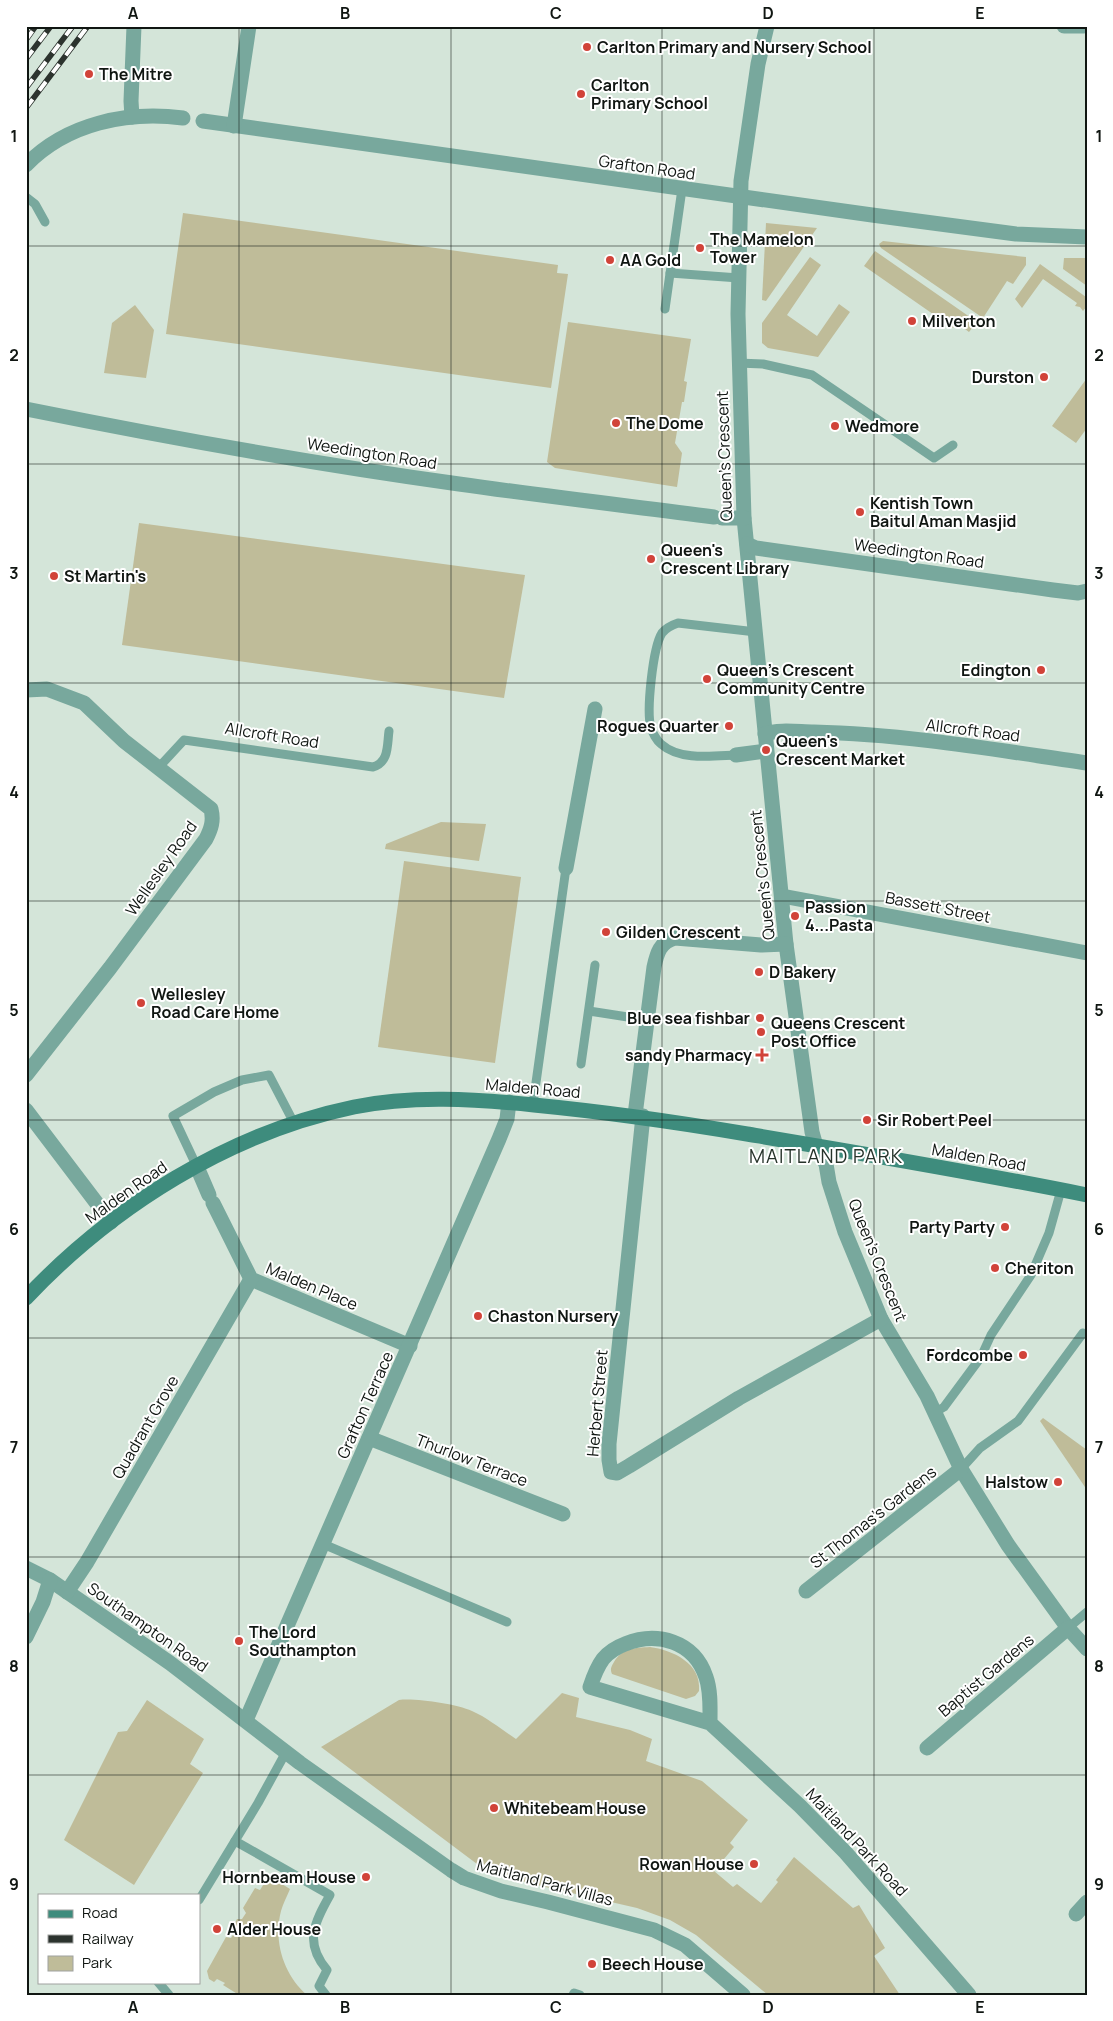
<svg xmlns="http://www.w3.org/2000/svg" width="1113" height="2021" viewBox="0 0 1113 2021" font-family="Manrope,sans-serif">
  <rect width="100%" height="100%" fill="#d4e5d9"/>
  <g fill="#bfbc99">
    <polygon points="183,213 558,265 557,273 568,274 551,388 166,334"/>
    <polygon points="766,223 817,228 766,301 762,300"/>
    <polygon points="883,241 1026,257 1026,265 1013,284 1007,281 983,318 881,248 879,244"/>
    <polygon points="875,251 977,322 969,332 957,323 953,328 864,266"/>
    <polygon points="810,257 821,265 787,315 817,336 839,304 850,312 818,357 768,348 762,343 762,323"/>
    <polygon points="1064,258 1087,258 1087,286 1063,269"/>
    <polygon points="1040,264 1086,297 1087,306 1083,311 1080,307 1075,306 1077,303 1043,279 1022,308 1015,299"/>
    <polygon points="135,305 154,330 146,378 104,373 112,323"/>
    <polygon points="568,322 691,339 684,381 687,382 684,402 682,402 675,443 682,453 677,487 555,468 547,462"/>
    <polygon points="1087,378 1087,428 1076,443 1052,426"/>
    <polygon points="139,523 525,575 504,698 122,645"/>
    <polygon points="441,822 486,824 479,861 385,849 386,844"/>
    <polygon points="404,861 521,877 495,1063 378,1047"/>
    <polygon points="1043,1418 1087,1450 1087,1490 1040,1421"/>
    <path d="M650,1647C672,1650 702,1663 699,1691L695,1696L686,1699L612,1674C610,1669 611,1667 614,1662C622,1648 635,1648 650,1647Z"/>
    <path d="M562,1693L579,1698L576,1717L630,1730L652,1739L646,1761L702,1781L748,1820L730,1843L734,1847L714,1871L733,1887L737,1884L761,1903L778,1882L776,1880L794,1857L853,1908L859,1905L885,1948L874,1956L900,1995H768L696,1935L670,1920L637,1908L515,1880L485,1870L321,1747L399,1700C416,1698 456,1704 472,1711C488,1718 502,1730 516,1739Z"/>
    <polygon points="147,1700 204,1739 190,1764 203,1773 134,1885 64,1840 118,1732 127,1731"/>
    <path d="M264,1873L290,1889C287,1896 283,1904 281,1911C273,1942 284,1975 307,1995H239L223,1985L225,1983L217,1979L214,1982L209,1979L207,1971L226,1937L231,1938L235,1932L233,1927L237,1919H242L246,1913L243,1908L255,1888L260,1890L265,1882L260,1879Z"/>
  </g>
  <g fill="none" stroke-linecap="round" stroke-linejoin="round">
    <g stroke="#78a89d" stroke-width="9">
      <polyline points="26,197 35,204 45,222"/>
      <polyline points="670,273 739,278"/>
      <polyline points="665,309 682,189"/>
      <polyline points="738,363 763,364 812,375 934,458 953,445"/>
      <path d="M736,755C713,756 680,761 661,744C657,741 652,732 651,728C646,711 653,647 662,633C667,627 672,625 678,623L756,632"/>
      <path d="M159,767L184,740L373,767C389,762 387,746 389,731"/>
      <polyline points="589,1011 647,1020"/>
      <polyline points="581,1064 595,965"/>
      <polyline points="533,1104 566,868"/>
      <polyline points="197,1167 173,1116 214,1092 242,1080 269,1075 294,1123"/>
      <polyline points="934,1413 944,1407 981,1357 991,1335 1031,1275 1049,1233 1061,1190"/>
      <polyline points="961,1469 980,1448 1018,1421 1083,1333"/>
      <polyline points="323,1544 507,1622"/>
      <polyline points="1068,1628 1087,1612"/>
      <path d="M235,1841L330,1895C314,1923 304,1943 327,1970L319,1986L326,1995"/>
      <polyline points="199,1900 258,1803 286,1752"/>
      <polyline points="158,1982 169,1995"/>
      <polyline points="573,1995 574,1993 580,1995"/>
    </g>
    <g stroke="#78a89d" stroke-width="15">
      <polyline points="767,26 758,64 741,181 738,314 744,518 786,944 812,1132 816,1146 826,1164 829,1182 845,1232 881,1319 927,1396 961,1469 1008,1545 1068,1628 1087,1649"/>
      <polyline points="1064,26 1084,26"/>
      <polyline points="132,117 131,101 134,26"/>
      <polyline points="203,121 872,215 1016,234 1087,237"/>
      <polyline points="234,126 249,26"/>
      <path d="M26,165C67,123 127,111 183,118"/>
      <path d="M26,409C170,438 314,464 459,484C544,496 629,506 714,517"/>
      <polyline points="722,518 744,518"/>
      <polyline points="747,544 756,548 1053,590 1078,593 1087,591"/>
      <path d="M26,690L47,689L84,703L124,741L211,809C214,821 211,829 206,839L110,968L26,1075"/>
      <path d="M765,734C779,729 799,732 814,732C905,734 997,750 1087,763"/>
      <polyline points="736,755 766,751"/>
      <polyline points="566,868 595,709"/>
      <polyline points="782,896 1087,953"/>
      <polyline points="26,1110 111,1222"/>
      <path d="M635,1115L654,967C657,953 660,942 675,938L761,945L786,944"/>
      <polyline points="643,1116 609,1444 609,1460 611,1472 617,1473 629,1466 739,1398 881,1319"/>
      <polyline points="197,1167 209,1195"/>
      <polyline points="213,1203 251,1279 410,1346"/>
      <polyline points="369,1438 563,1514"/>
      <polyline points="26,1568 50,1580 170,1663 300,1763 451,1870 464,1878 501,1891 548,1902 654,1930 685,1945 743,1995"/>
      <polyline points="806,1591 961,1469"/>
      <polyline points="67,1592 87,1562 251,1279"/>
      <polyline points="26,1637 43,1602 50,1580"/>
      <polyline points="246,1720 499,1139 507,1119 509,1102"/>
      <path d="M710,1723C710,1708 711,1691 706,1677C694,1641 657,1631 625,1644C617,1647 608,1653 603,1659C597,1667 593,1678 590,1687L710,1723L800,1806L846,1853L969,1995"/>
      <polyline points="927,1748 1068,1628"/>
      <polyline points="1076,1914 1087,1902"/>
    </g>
    <path stroke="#3e8c7d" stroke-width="15" d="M26,1298C113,1206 229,1133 354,1107C412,1095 475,1099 534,1105C606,1112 676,1122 747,1134C860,1153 974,1172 1087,1195"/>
    <defs>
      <g id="rail">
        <polyline points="26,40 36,26"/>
        <polyline points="26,59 51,26"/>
        <polyline points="26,88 73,26"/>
        <polyline points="26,108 88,26"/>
      </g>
    </defs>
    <use href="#rail" stroke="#2c332e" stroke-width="5.5"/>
    <use href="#rail" stroke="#fff" stroke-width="4" stroke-dasharray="11" stroke-linecap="butt"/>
  </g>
  <path fill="none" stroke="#101612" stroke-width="1" stroke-opacity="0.55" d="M239,26V1995M451,26V1995M662,26V1995M874,26V1995M26,246H1087M26,464H1087M26,683H1087M26,901H1087M26,1120H1087M26,1338H1087M26,1557H1087M26,1775H1087"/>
  <g fill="#d14339" stroke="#fff" stroke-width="2">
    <circle cx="587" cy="47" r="5"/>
    <circle cx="89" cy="74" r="5"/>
    <circle cx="581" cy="94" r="5"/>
    <circle cx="700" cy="248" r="5"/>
    <circle cx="610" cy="260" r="5"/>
    <circle cx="912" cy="321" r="5"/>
    <circle cx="1044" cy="377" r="5"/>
    <circle cx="616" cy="423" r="5"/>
    <circle cx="835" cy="426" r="5"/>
    <circle cx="860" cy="512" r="5"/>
    <circle cx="651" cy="559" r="5"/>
    <circle cx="54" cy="576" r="5"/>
    <circle cx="1041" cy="670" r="5"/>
    <circle cx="707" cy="679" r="5"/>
    <circle cx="729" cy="726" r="5"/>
    <circle cx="766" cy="750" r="5"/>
    <circle cx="795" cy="916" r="5"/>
    <circle cx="606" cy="932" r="5"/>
    <circle cx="759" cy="972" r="5"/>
    <circle cx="141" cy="1003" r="5"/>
    <circle cx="760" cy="1018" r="5"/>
    <circle cx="761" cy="1032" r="5"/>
    <path d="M759.5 1047.5h5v5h5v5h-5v5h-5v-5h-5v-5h5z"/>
    <circle cx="867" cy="1120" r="5"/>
    <circle cx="1005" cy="1227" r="5"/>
    <circle cx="995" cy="1268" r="5"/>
    <circle cx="478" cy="1316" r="5"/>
    <circle cx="1023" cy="1355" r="5"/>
    <circle cx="1058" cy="1482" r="5"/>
    <circle cx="239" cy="1641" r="5"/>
    <circle cx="494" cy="1808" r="5"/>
    <circle cx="754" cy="1864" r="5"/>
    <circle cx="366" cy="1877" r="5"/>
    <circle cx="217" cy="1929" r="5"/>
    <circle cx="592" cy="1964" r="5"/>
  </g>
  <g text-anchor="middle" stroke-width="4" stroke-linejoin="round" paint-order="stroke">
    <g font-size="16" font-weight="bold" fill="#101612" stroke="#fff" text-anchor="start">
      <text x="597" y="53">Carlton Primary and Nursery School</text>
      <text x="99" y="80">The Mitre</text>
      <text x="591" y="91">Carlton<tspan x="591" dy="18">Primary School</tspan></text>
      <text x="710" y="245">The Mamelon<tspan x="710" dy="18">Tower</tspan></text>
      <text x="620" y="266">AA Gold</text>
      <text x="922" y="327">Milverton</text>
      <text x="1034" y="383" text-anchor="end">Durston</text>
      <text x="626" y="429">The Dome</text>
      <text x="845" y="432">Wedmore</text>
      <text x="870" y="509">Kentish Town<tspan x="870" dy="18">Baitul Aman Masjid</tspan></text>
      <text x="661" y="556">Queen's<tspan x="661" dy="18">Crescent Library</tspan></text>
      <text x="64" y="582">St Martin's</text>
      <text x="717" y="676">Queen's Crescent<tspan x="717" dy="18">Community Centre</tspan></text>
      <text x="1031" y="676" text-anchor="end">Edington</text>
      <text x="719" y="732" text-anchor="end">Rogues Quarter</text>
      <text x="776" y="747">Queen's<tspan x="776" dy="18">Crescent Market</tspan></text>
      <text x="805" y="913">Passion<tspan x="805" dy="18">4...Pasta</tspan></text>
      <text x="616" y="938">Gilden Crescent</text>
      <text x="769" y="978">D Bakery</text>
      <text x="151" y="1000">Wellesley<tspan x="151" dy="18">Road Care Home</tspan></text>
      <text x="750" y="1024" text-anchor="end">Blue sea fishbar</text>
      <text x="771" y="1029">Queens Crescent<tspan x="771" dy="18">Post Office</tspan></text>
      <text x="752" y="1061" text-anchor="end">sandy Pharmacy</text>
      <text x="877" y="1126">Sir Robert Peel</text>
      <text x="995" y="1233" text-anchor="end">Party Party</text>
      <text x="1005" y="1274">Cheriton</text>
      <text x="488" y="1322">Chaston Nursery</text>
      <text x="1013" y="1361" text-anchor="end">Fordcombe</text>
      <text x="1048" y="1488" text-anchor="end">Halstow</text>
      <text x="249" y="1638">The Lord<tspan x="249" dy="18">Southampton</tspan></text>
      <text x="504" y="1814">Whitebeam House</text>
      <text x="744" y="1870" text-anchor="end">Rowan House</text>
      <text x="356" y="1883" text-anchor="end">Hornbeam House</text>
      <text x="227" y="1935">Alder House</text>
      <text x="602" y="1970">Beech House</text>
    </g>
    <g font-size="16" fill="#101612" stroke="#fff">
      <text transform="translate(647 167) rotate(8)" y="6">Grafton Road</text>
      <text transform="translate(372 453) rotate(9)" y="6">Weedington Road</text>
      <text transform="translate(724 456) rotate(-92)" y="6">Queen's Crescent</text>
      <text transform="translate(919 553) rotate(8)" y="6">Weedington Road</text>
      <text transform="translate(973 730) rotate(7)" y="6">Allcroft Road</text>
      <text transform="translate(272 735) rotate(9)" y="6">Allcroft Road</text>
      <text transform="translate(161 868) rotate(-55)" y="6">Wellesley Road</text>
      <text transform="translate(762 875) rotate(-96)" y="6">Queen's Crescent</text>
      <text transform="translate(938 907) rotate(11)" y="6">Bassett Street</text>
      <text transform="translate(533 1088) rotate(5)" y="6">Malden Road</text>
      <text transform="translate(979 1157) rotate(10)" y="6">Malden Road</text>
      <text transform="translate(126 1192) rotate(-35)" y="6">Malden Road</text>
      <text transform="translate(878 1260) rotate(68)" y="6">Queen's Crescent</text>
      <text transform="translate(312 1286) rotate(23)" y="6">Malden Place</text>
      <text transform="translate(597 1403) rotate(-85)" y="6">Herbert Street</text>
      <text transform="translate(365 1405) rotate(-66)" y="6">Grafton Terrace</text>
      <text transform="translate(145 1427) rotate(-60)" y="6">Quadrant Grove</text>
      <text transform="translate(472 1460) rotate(21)" y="6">Thurlow Terrace</text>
      <text transform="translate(873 1517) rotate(-38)" y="6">St Thomas's Gardens</text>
      <text transform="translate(148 1627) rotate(35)" y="6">Southampton Road</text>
      <text transform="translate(986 1675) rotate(-40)" y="6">Baptist Gardens</text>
      <text transform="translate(857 1842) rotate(47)" y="6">Maitland Park Road</text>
      <text transform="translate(545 1882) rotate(15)" y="6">Maitland Park Villas</text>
    </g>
    <g font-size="19" letter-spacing="1" fill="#26332a" stroke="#fff">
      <text x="826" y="1163">MAITLAND PARK</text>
    </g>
  </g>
  <rect width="1113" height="2021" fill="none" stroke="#ffffff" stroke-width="55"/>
  <rect x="38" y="1894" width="162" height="90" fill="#ffffff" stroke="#9fa2a0"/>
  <rect x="48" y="1910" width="25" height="8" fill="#3e8c7d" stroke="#9fa2a0"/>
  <text x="82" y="1918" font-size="15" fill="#101612">Road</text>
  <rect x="48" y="1935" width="25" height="8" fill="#2c332e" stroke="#9fa2a0"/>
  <text x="82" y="1944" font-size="15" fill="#101612">Railway</text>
  <rect x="48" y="1956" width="25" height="15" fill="#bfbc99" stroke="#9fa2a0"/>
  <text x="82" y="1968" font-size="15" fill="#101612">Park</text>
  <rect x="28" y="28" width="1058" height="1966" fill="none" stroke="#101612" stroke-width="2"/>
  <g font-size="16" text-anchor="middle" font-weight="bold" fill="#101612">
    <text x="133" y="19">A</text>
    <text x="345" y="19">B</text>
    <text x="556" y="19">C</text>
    <text x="768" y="19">D</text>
    <text x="980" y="19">E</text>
    <text x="14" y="142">1</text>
    <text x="1099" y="142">1</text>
    <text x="14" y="361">2</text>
    <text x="1099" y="361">2</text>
    <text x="14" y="579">3</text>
    <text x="1099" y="579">3</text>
    <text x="14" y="798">4</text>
    <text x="1099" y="798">4</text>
    <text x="14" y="1016">5</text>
    <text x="1099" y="1016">5</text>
    <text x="14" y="1235">6</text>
    <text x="1099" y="1235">6</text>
    <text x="14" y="1453">7</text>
    <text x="1099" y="1453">7</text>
    <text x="14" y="1672">8</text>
    <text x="1099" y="1672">8</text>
    <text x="14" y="1890">9</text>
    <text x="1099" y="1890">9</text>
    <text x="133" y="2013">A</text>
    <text x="345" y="2013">B</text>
    <text x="556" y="2013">C</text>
    <text x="768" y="2013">D</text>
    <text x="980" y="2013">E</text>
  </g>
</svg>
